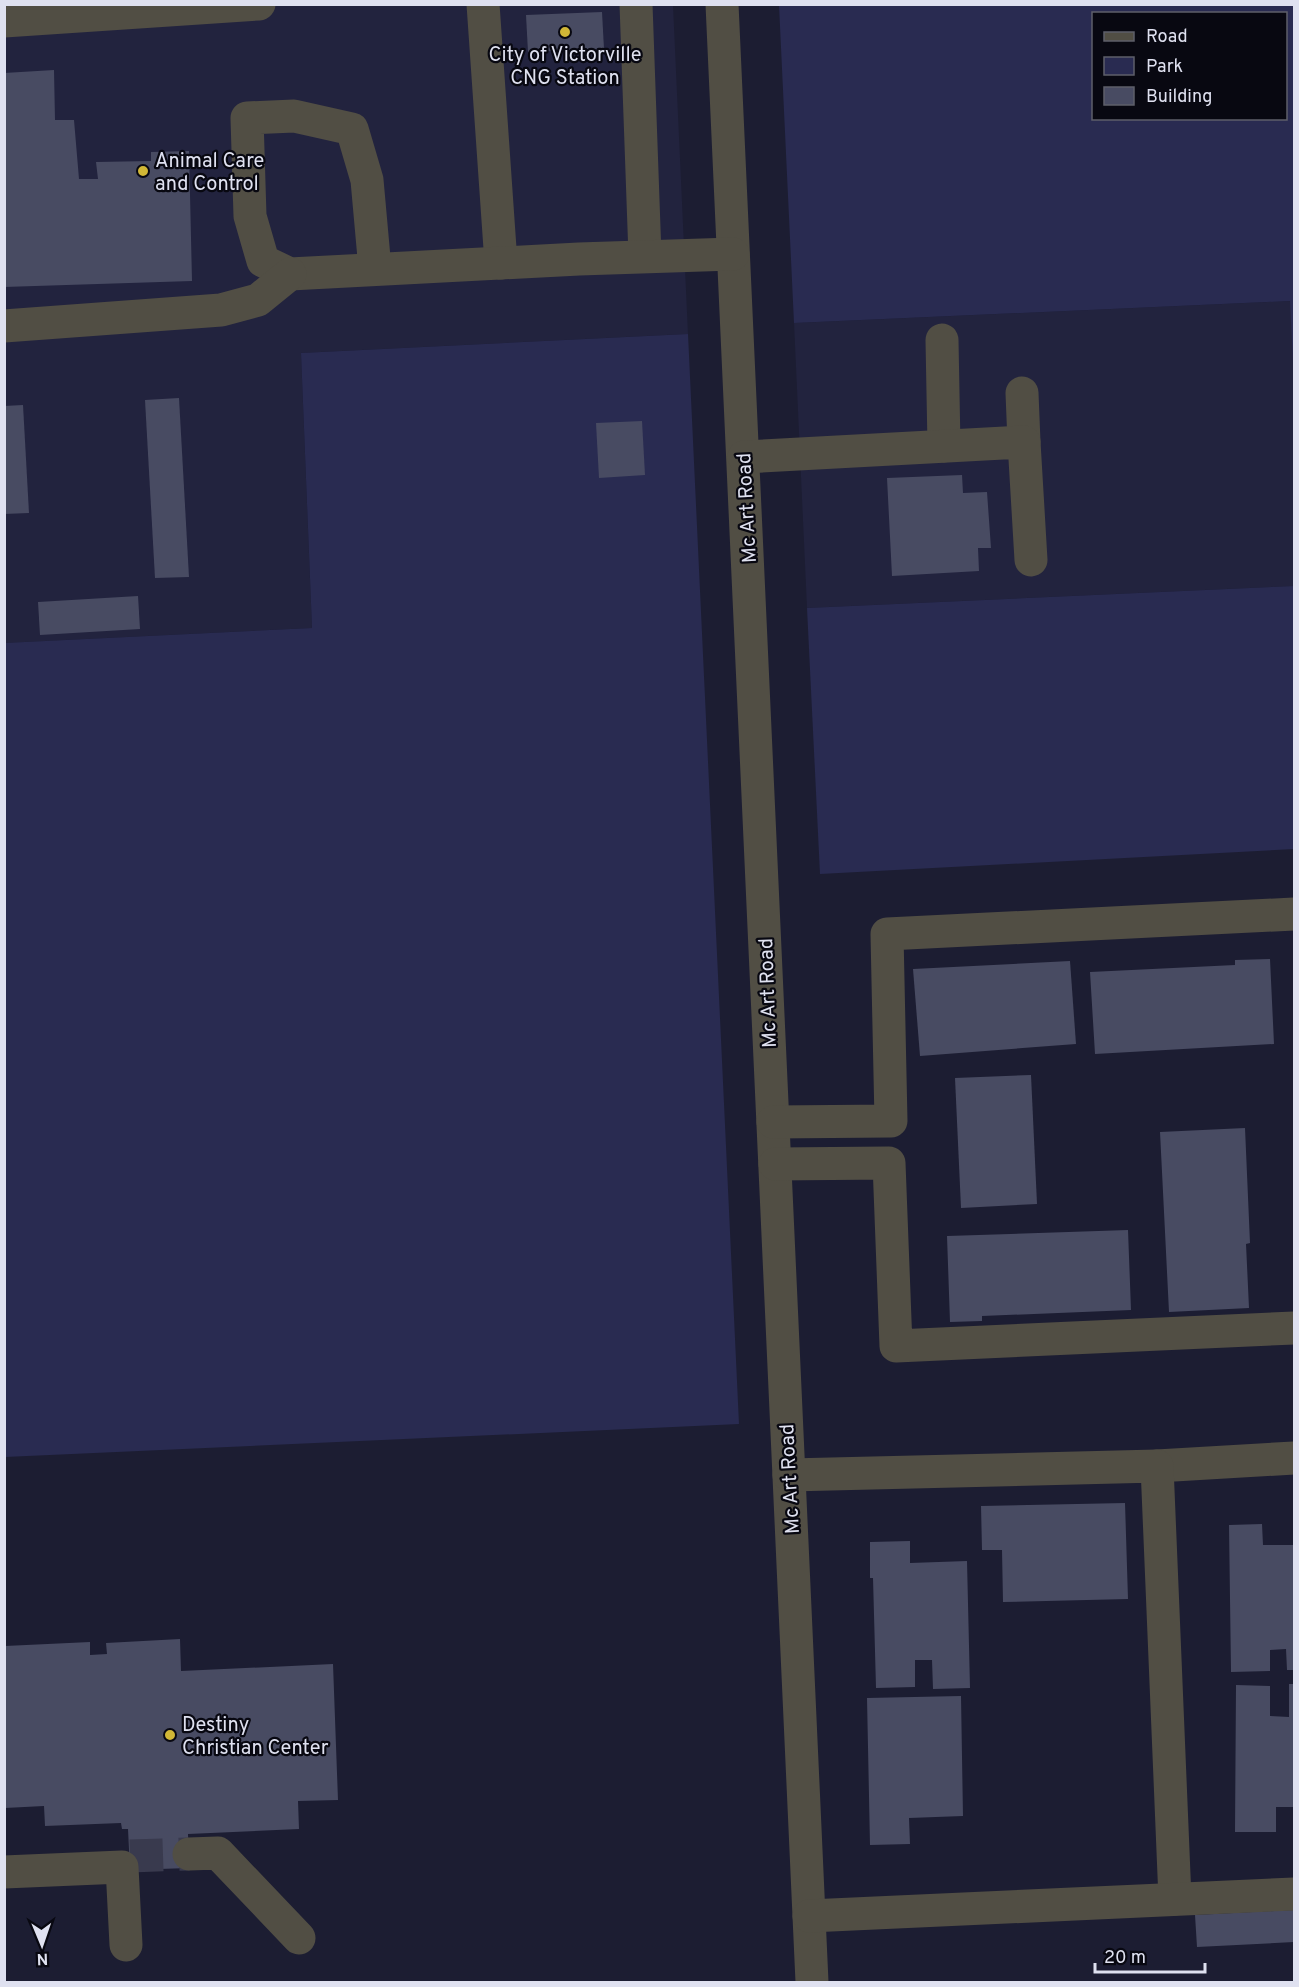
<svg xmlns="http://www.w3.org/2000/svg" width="1299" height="1987" viewBox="0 0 1299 1987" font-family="Overpass,sans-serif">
  <rect width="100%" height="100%" fill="#1c1d32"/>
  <g fill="#22233e">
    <polygon points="4,5 673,5 688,334 301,353 312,628 5,643"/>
    <polygon points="1291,301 1294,383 1294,586 807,608 794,323"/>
  </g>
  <g fill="#292b51" fill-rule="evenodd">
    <path d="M779,5H1294V383L1290,301L794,323ZM1094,14H1286V118H1094Z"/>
    <polygon points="688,334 739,1424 5,1457 4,643 312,628 301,353"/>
    <polygon points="1294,586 1294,849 820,874 807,608"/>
  </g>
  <g fill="#484b62">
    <polygon points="602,12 604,49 528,52 526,15"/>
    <polygon points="54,70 55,120 74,120 79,179 98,179 96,162 151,161 151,152 189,151 192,281 4,287 4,73"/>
    <polygon points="179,398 189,577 155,578 145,400"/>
    <polygon points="23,405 29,513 4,514 4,406"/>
    <polygon points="642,421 645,475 599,478 596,423"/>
    <polygon points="962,475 963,493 987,492 991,548 978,548 979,571 892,576 887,478"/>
    <polygon points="138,596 140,629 40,635 38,602"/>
    <polygon points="1270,959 1274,1044 1095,1054 1090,972 1235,965 1235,960"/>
    <polygon points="1070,961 1076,1044 920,1056 913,969"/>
    <polygon points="1031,1075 1037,1204 961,1208 955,1078"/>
    <polygon points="1245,1128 1250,1243 1246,1244 1249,1308 1169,1312 1160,1132"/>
    <polygon points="1128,1230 1131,1310 982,1316 982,1321 950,1322 947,1236"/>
    <polygon points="1125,1503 1128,1599 1003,1602 1002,1550 982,1550 981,1506"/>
    <polygon points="1262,1524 1263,1545 1294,1545 1294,1670 1287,1670 1286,1649 1270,1650 1270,1671 1231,1672 1229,1525"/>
    <polygon points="910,1541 910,1563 967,1561 970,1688 933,1689 932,1660 915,1660 915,1687 876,1688 873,1578 870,1578 870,1542"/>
    <polygon points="180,1639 181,1671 333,1664 338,1800 298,1801 299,1829 188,1834 189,1868 130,1870 128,1829 122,1829 121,1823 45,1826 44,1806 5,1808 5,1646 90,1642 90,1655 107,1654 106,1643"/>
    <polygon points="1289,1684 1294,1684 1294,1807 1276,1807 1276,1832 1235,1832 1236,1685 1270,1686 1270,1716 1289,1717"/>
    <polygon points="961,1696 963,1816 909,1818 910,1844 870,1845 867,1698"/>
    <polygon points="1294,1910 1294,1942 1197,1947 1195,1915"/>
  </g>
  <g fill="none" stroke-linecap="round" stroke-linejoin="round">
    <polyline stroke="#393a4e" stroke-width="33" stroke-dasharray="33 16" stroke-linecap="butt" points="130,1856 189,1854"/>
    <g stroke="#514e44" stroke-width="33">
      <polyline points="483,4 501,263"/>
      <polyline points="636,4 645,256"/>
      <polyline points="722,4 812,1982"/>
      <polyline points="4,21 259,4"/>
      <polyline points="375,269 367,180 352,129 294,116 247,118 250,216 263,261 290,274 579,259 733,254"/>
      <polyline points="4,326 221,310 258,300 290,274"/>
      <polyline points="942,340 944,446"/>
      <polyline points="1022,393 1024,442"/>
      <polyline points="744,457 1024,442 1031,560"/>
      <polyline points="773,1122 891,1121 887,934 1294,914"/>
      <polyline points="775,1164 889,1163 896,1346 1294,1328"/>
      <polyline points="1157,1466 1294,1458"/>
      <polyline points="789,1475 1157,1466 1175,1899"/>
      <polyline points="189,1854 218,1853 299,1938"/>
      <polyline points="4,1872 122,1867 126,1945"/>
      <polyline points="809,1916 1294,1894"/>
    </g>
  </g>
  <g fill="#d1b736" stroke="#080811" stroke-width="2">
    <circle cx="565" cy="32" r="6"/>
    <circle cx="143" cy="171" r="6"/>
    <circle cx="170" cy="1735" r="6"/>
  </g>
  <g text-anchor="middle" stroke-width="4.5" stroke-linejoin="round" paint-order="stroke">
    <g font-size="20" fill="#dfe1f0" stroke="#080811" text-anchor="start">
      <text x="565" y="61" text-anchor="middle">City of Victorville<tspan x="565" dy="23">CNG Station</tspan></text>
      <text x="155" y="167">Animal Care<tspan x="155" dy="23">and Control</tspan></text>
      <text x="182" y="1731">Destiny<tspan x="182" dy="23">Christian Center</tspan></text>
    </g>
    <g font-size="20" fill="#dfe1f0" stroke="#080811">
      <text transform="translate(746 508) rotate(-93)" y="7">Mc Art Road</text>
      <text transform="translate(767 993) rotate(-92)" y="7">Mc Art Road</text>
      <text transform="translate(789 1479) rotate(-93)" y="7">Mc Art Road</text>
    </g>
  </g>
  <rect width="1299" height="1987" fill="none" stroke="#dfe1f0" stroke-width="12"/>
  <rect x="1092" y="12" width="195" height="108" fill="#080811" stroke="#5e5f6a" stroke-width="1.5"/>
  <rect x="1104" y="32" width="30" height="9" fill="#514e44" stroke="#5e5f6a" stroke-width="1.5"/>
  <text x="1146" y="42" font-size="18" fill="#dfe1f0">Road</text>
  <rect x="1104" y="57" width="30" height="18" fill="#292b51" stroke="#5e5f6a" stroke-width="1.5"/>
  <text x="1146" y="72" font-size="18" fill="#dfe1f0">Park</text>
  <rect x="1104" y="87" width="30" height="18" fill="#484b62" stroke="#5e5f6a" stroke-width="1.5"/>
  <text x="1146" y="102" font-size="18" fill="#dfe1f0">Building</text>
  <g transform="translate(42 1945) rotate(178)" stroke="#080811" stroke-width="4.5" paint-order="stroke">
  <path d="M0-4.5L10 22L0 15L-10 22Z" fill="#dfe1f0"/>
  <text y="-9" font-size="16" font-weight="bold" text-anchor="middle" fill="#dfe1f0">N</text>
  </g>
  <path d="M1095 1963v9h110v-9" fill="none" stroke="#dfe1f0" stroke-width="3"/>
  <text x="1104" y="1963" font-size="18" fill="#dfe1f0" stroke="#080811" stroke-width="4.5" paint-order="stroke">20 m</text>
</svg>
